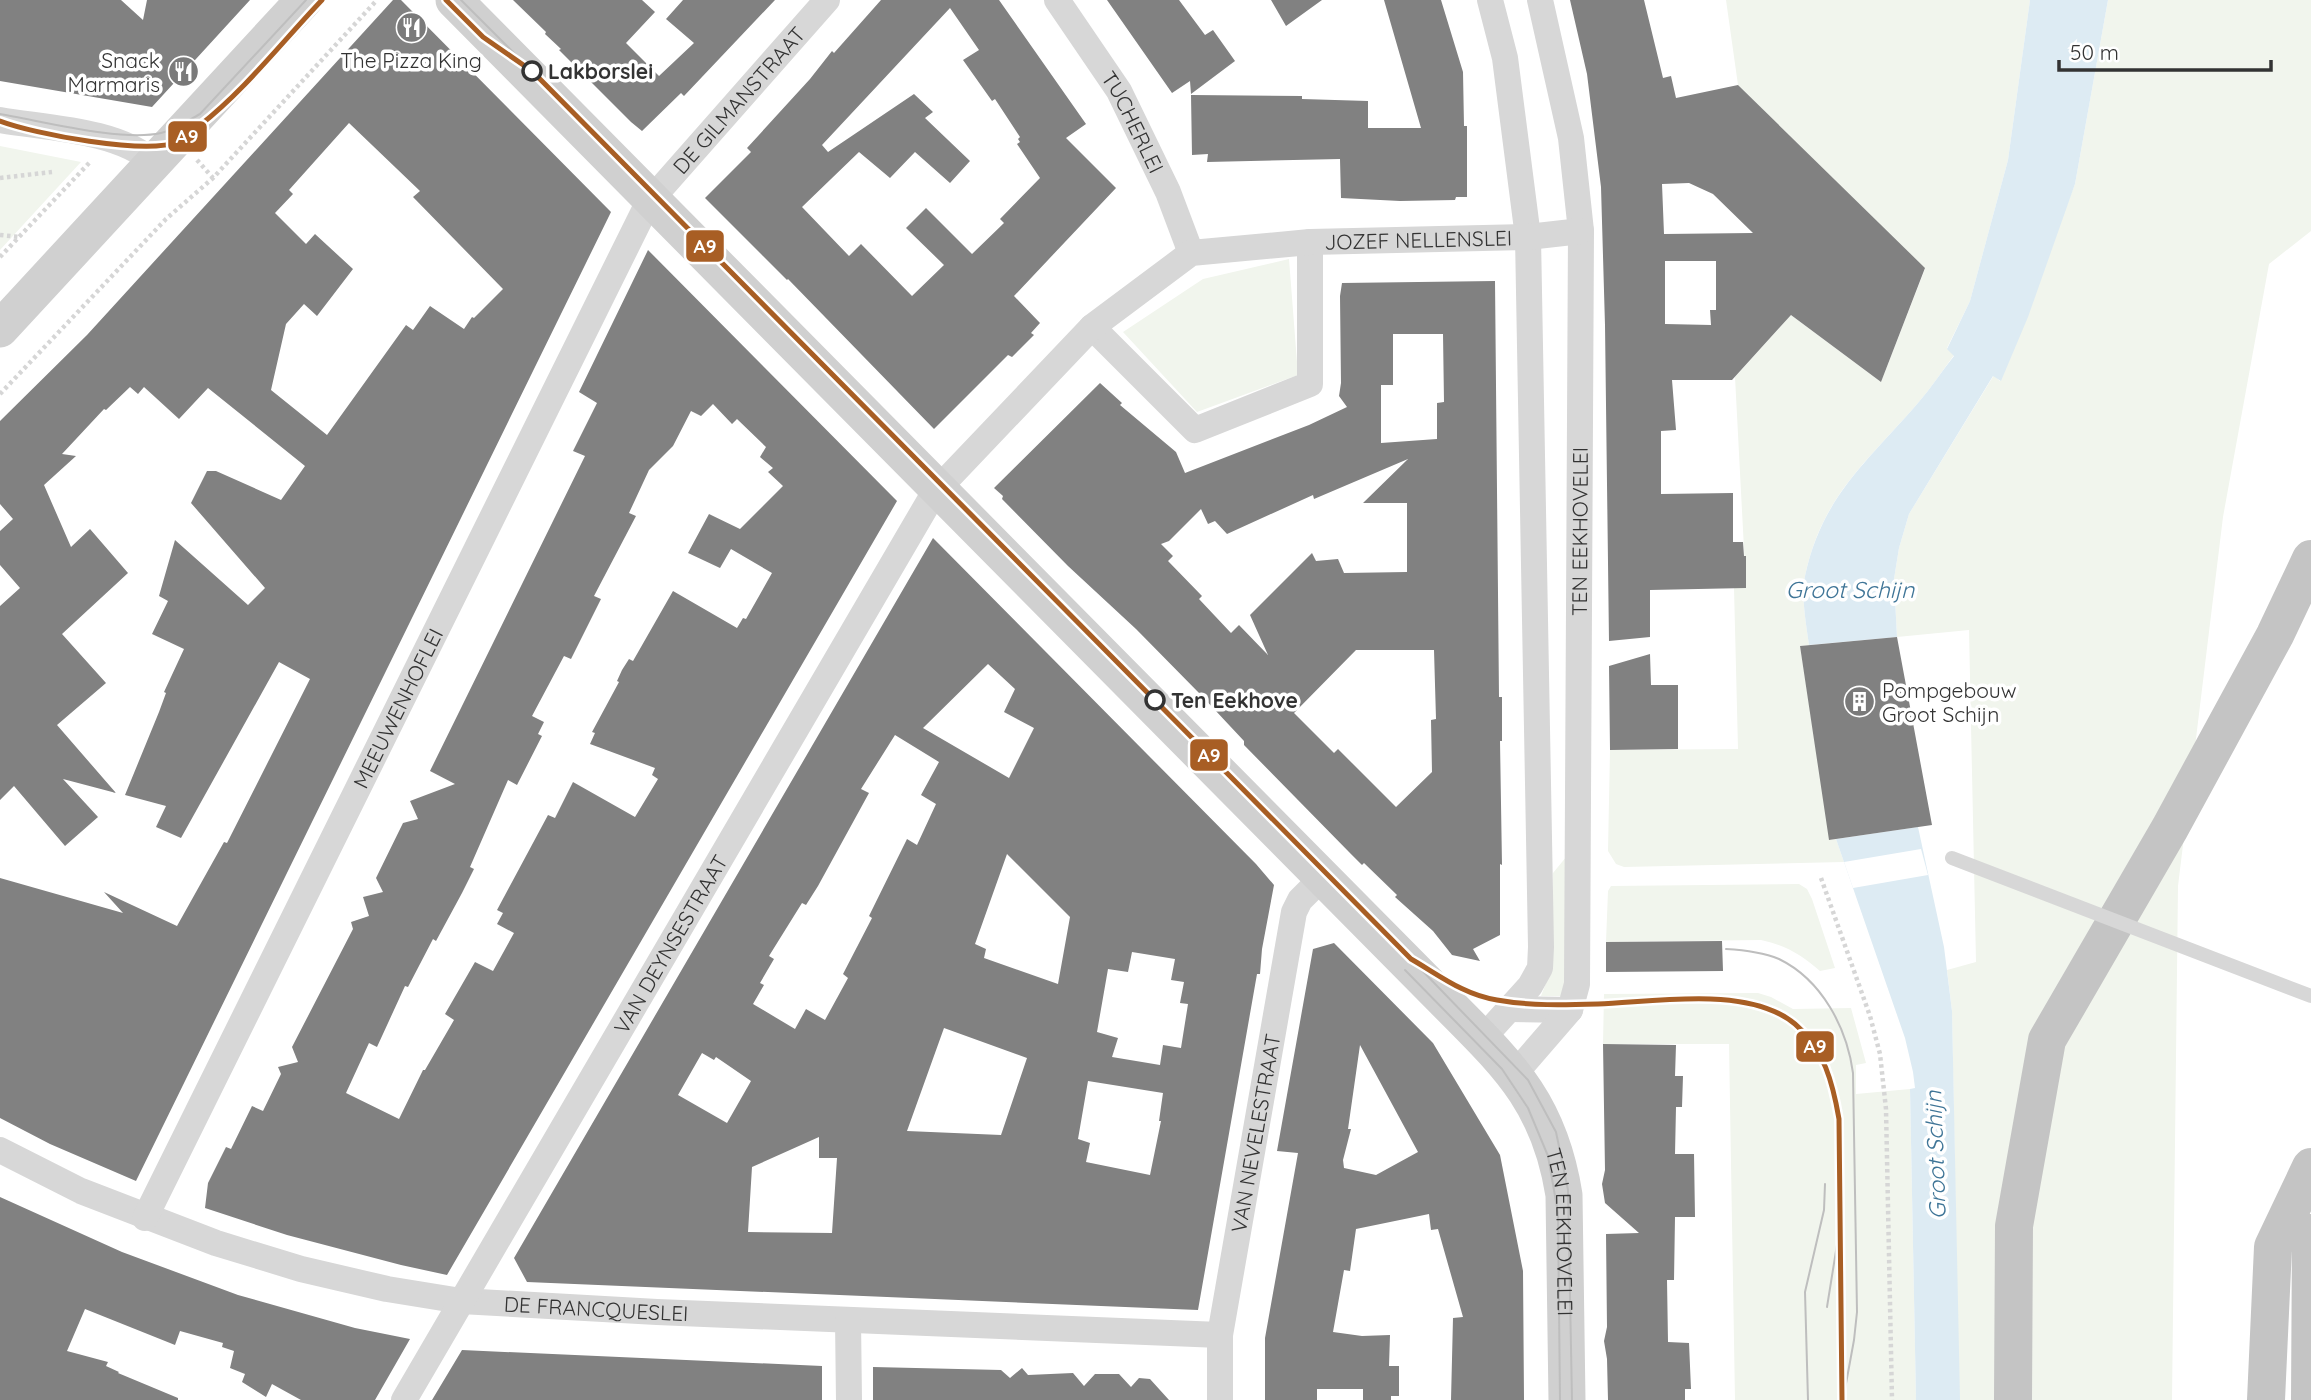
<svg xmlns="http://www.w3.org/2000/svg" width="2311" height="1400" font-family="Quicksand,sans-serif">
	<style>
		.green { fill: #f1f5ed }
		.water { fill: #ddebf3 }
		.pier { fill: #fff }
		.building { fill: #818181; fill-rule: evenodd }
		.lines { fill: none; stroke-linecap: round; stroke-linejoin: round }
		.path { stroke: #d6d6d6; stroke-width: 4.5; stroke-dasharray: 3.5 3.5; stroke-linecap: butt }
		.street { stroke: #d7d7d7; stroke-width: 26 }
		.secondary { stroke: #d0d0d0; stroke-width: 37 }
		.highway { stroke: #c4c4c4; stroke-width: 38 }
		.tram { stroke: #bebebe; stroke-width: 2 }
		.lane-bridge { stroke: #d7d7d7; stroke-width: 14 }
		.tram-1-casing { stroke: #fff; stroke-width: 10 }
		.tram-1 { stroke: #a85e24; stroke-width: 5 }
		.stop-dot { fill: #fff; stroke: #333; stroke-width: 3.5 }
		.labels { text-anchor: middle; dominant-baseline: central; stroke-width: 7; stroke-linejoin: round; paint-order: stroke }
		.poi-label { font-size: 21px; fill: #333; stroke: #fff; text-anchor: end }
		.stop-label { font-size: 21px; font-weight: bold; fill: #333; stroke: #fff; text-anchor: start }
		.street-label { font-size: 21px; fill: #333; stroke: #fff }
		.water-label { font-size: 23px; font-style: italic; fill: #3f7597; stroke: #fff }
		.line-badge { stroke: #fff; stroke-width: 2.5 }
		.badge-label { font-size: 19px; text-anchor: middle; font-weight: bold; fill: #fff }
	</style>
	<rect width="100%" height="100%" fill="#fff"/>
	<path class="green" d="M1726,0H2030L2008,160L1970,301L1947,348L1954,355C1942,371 1931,388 1918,403C1868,461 1822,495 1805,576C1801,597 1806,623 1809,645L1800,646L1830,840L1836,839L1844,862L1624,867L1616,864L1608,851L1610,750L1738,749L1734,588L1746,587L1735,377L1791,315L1881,382L1925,269L1738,85Z
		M2108,0H2311V231L2269,264L2223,517L2178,886L2172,1400H1959L1952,1011L1947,970L1976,962L1969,630L1897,637L1894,579L1899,548L1909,514L1994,375L2000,381L2075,184Z
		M0,146L81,162L0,250Z
		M1289,259L1298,375L1197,412L1123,332L1203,279Z
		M1571,851L1567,980L1563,996H1541L1551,970L1553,873Z
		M1799,884L1807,889L1812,899L1835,968L1820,971C1802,955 1785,945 1761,940L1606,942L1608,891L1611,886Z
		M1758,993L1771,997L1793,1009L1851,1008L1866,1063L1856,1065V1094L1910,1089L1916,1400H1735L1729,1044H1603L1604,994Z"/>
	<path class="water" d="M2030,0H2108L2075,184L2028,317L2001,381L1993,376L1909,514L1899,548L1894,579L1897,637L1809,645C1806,623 1801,597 1805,576C1822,496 1868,461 1918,403C1931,388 1942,371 1954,356L1947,349L1970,301L2008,160Z
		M1918,827L1944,947L1952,1011L1960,1400H1916L1910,1089L1915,1088L1913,1072L1905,1038L1836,839Z"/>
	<path class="pier" d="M1921,849L1928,875L1853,888L1844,862Z"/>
	<path class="building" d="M0,0H121L143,20L147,0H250L152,107L0,81Z
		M393,0H401L611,212L136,1181L50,1144L0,1118V878L123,913L104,892L177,926L224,842L227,843L310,679L279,662L181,838L156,827L166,806L125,795L159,712L166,693L164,692L184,649L152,634L168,601L159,596L175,540L248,605L265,588L191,503L207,471H216L281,500L305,466L208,388L179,419L144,387L138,394L130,387L106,410L104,409L62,454L76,456L44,485L71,547L90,529L128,573L62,634L106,683L57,725L116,793L63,779L98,817L65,846L14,786L0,800V606L20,588L0,565V531L13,519L0,504V421L87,335ZM349,123L420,191L413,197L503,289L474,318L472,317L464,329L430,306L413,330L406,325L327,435L271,390L286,324L304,304L317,316L353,269L315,234L306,244L275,213L293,194L289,190Z
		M513,0H642L655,12L626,43L659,76L694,43L666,19L683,0H775L684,96L681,93L642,131L631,122L559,50L561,49L545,34L546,32Z
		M881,0H999L1086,124L1066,138L1116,188L1014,296L1040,323L1031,333L1034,335L1012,357L1008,355L934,429L788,279L787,280L705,198L751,152L747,148L810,79L832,51L834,53ZM950,8L979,50L963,60L992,101L995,99L1020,137L1018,139L1020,142L1017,144L1040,178L1000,219L1004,223L972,254L926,208L906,228L944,265L912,296L861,244L849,256L802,207L859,152L890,178L915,152L950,183L970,161L925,118L933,112L914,94L828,152L822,145Z
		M1107,0H1179L1205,35L1213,30L1235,61L1191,94L1190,81L1172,93Z
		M1271,0H1322L1286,26Z
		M1384,0H1441L1463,72L1464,126H1467V197H1456L1455,200L1400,201L1341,198L1340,159L1207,162L1208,154L1192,155L1191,95L1302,96V99L1368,101V128H1421Z
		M1570,0H1644L1663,78L1671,76L1676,98L1738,85L1925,268L1881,382L1791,315L1732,380H1672L1676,430L1661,431V494L1733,493V542H1743L1744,556H1746V588L1650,590V637L1609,641L1605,325L1601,187L1587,74ZM1689,183L1713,194L1753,233L1664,234L1662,184ZM1665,261H1716V310H1710L1711,325L1665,324Z
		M648,250L897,501L447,1275L401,1265L287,1235L205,1208L208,1183L226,1147L231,1149L252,1106L263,1111L281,1074L278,1067L298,1062L292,1047L353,929L351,922L369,916L363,897L383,892L376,878L403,823L418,819L410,801L455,784L430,771L585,456L573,451L597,403L579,392ZM713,404L732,424L737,419L766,447L760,457L773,468L768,472L783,486L740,529L709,514L688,553L720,568L731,549L772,573L746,619L743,618L737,628L673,591L633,661L629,659L622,670L617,681L619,682L592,732L595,733L590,744L655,768L652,775L658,779L635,817L573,782L555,818L548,815L497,910L503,913L497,924L514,933L493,971L475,962L445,1014L454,1020L425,1070H423L399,1119L346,1093L369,1043L377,1047L405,986L408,987L433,939L436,941L462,893L474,869L470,867L508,780L517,785L542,736L538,734L544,722L532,716L564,656L571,659L601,599L594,596L636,516L629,513L649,470L673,446L691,411L701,416Z
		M1495,281L1499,697H1502V741H1500L1502,865L1500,864V935L1473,949L1480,961L1452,955L1433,931L1395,897L1397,895L1364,863L1362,865L1349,852L1244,745V741L1200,694L1136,629L1068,566L1002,499L1003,496L994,488L1100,383L1122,403L1120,405L1176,452L1185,473L1309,425L1347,407L1339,396L1341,383L1340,296L1342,283ZM1393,334H1443L1444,402L1437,403V439L1381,443V385H1393ZM1408,459L1363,503H1407V572L1344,573L1338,559L1316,561L1312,553L1250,615L1268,655L1239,625L1231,633L1199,599L1202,596L1168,561L1173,556L1161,544L1169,541L1201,509L1208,524L1215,521L1227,534L1313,495L1314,499ZM1356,650H1434L1436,719L1431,720L1432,772L1396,807L1338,749L1334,753L1294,713Z
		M933,538L1256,864L1274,885L1262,949L1260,974H1257L1198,1310L527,1282L514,1258ZM988,664L1015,689L1004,712L1034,728L1009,778L923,728ZM895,735L939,762L921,795L936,804L917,845L907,839L869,916L872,918L843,974L848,978L825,1020L806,1009L795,1029L753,1004L764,985L760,983L774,959L769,956L802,903L806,905L818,886L869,793L861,789ZM1007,854L1070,917L1058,984L984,958L986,949L975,944ZM1132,952L1175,959L1171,980L1184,982L1180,1003L1188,1004L1181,1048L1163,1045L1160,1065L1112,1057L1118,1038L1097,1032L1108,969L1128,972ZM944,1028L1027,1058L1001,1135L907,1131ZM702,1053L714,1060L716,1057L751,1081L727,1123L678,1095ZM1088,1081L1163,1093L1159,1121H1161L1150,1175L1086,1162L1090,1143L1078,1139ZM819,1137V1158H837L832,1233L748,1232L752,1167Z
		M1897,637L1932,825L1829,840L1800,646Z
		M1650,654L1651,685H1678V749L1610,750L1609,666Z
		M1722,941L1723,971L1606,972V942Z
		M1334,943L1433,1043L1500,1155L1523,1271L1524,1400H1451L1453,1318L1463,1317L1438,1229L1431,1230L1429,1214L1356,1229L1350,1271L1344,1270L1333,1332L1362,1336L1390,1335L1389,1366H1399V1396H1391V1400H1363V1389H1317V1400H1265V1338L1298,1153L1277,1151L1313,949ZM1360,1045L1418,1152L1376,1175L1344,1168L1343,1160L1351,1129H1348Z
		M1603,1044L1676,1045L1675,1076H1683L1682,1107H1676L1675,1154H1694L1695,1217H1675L1674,1280H1667L1668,1342L1689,1343L1691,1389H1685V1400H1608L1607,1359L1604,1341L1607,1327L1606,1234L1639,1233L1605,1203L1602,1184L1605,1170Z
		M0,1197L122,1252L238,1295L355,1328L410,1339L375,1400H301L272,1384L266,1397L242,1382L245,1374L230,1368L234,1351L222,1347L223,1343L180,1331L175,1345L85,1309L67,1351L108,1362L106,1366L119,1372L118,1373L178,1398V1400H0Z
		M462,1350L822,1366V1400H432Z
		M873,1367L1001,1370L1010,1378L1022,1368L1028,1375L1073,1373L1084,1386L1095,1374H1119L1131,1387L1139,1378L1150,1379L1169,1400H873Z"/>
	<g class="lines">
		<path class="path" d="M197,160L213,178
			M0,178L52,172
			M0,235L20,237
			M0,257L91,161
			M0,394L166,219L213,178L377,0
			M1821,878L1870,1016L1880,1054L1886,1109L1892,1400"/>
		<g class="street">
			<path id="s1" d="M1057,0L1119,91L1168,192L1191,253"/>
			<path d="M0,120C46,128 118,130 153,162"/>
			<path d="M1092,327L1195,430L1310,384V242"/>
			<path d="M1510,1009L1570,1010"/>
			<path d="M1482,1039L1530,986L1540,968L1541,947L1528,237L1505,58L1490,0"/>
			<path id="s2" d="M1516,1076L1519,1069L1570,1010L1577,984L1581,231L1571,138L1540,0"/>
			<path id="s3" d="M0,1150L81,1191L216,1243L301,1269L387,1289L461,1301L657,1312L1220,1335"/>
			<path id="s4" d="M145,1218L648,203L827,0"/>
			<path d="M848,1320L849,1400"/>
			<path id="s5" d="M404,1400L934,493L1092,327L1191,253L1310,242L1528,237L1581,231"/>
			<path id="s6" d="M1220,1400V1335L1294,912L1300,900L1323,877"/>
		</g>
		<g class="secondary">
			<path id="s7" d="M454,0L1440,996C1505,1062 1549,1099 1564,1195L1567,1400"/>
			<path d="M0,329L304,0"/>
		</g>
		<path class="highway" d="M2013,1400L2014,1226L2047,1040L2170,828L2275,635L2311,559
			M2266,1400L2273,1247L2311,1167
			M2310,1400L2311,1233"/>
		<path class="tram" d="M461,0L529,68
			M0,114C42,121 121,142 161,133C175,130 187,121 200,114L306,0
			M1726,949C1744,950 1762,952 1779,959C1822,980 1847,1028 1853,1073L1857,1312L1854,1340L1843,1400
			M1411,959L1528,1080L1556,1132L1568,1190L1572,1400
			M1405,970L1502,1069L1528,1108L1548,1156L1558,1213L1560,1400
			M1827,1307L1840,1226
			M1808,1400L1805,1292L1824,1210L1825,1184"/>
		<path class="lane-bridge" d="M1952,858L2311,996"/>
		<defs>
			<path id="tram-1" d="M446,0L483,37L532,71L1411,959C1439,975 1464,995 1497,1000C1530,1006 1564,1005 1598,1004C1655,1002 1748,985 1795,1024C1824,1048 1833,1084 1839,1119L1842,1400
				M0,121C34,134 145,155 178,142C186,139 193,132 199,126C245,90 282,42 322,0"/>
		</defs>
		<use href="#tram-1" class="tram-1-casing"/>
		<use href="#tram-1" class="tram-1"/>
	</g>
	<defs>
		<symbol id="restaurant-disc" viewBox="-11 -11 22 22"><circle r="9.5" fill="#7a7a7a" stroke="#fff"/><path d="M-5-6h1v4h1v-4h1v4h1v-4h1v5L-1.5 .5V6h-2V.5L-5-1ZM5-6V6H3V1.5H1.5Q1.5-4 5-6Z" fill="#fff"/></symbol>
		<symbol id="building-disc" viewBox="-11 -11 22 22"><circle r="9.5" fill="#7a7a7a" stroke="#fff"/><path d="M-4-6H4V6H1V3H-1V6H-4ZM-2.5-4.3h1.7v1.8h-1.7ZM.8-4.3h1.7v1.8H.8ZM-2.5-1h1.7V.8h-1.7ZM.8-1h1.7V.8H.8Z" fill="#fff"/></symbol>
	</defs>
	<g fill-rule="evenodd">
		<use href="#restaurant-disc" x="394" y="10" width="35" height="35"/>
		<use href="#restaurant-disc" x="166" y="54" width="35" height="35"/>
		<use href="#building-disc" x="1842" y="684" width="35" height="35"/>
	</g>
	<g class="stop-dot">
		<circle cx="532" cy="71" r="9"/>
		<circle cx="1155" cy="700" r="9"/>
	</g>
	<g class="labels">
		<g class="poi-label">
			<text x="160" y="60">Snack<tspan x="160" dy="24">Marmaris</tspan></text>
			<text x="411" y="60" text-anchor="middle">The Pizza King</text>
			<text x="1882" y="690" text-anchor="start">Pompgebouw<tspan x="1882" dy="24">Groot Schijn</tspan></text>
		</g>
		<g class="stop-label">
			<text x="548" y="71">Lakborslei</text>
			<text x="1171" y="700">Ten Eekhove</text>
		</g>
		<g class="street-label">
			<text stroke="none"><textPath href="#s4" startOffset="1270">DE GILMANSTRAAT</textPath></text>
			<text stroke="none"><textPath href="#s1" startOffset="144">TUCHERLEI</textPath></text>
			<text stroke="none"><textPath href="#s5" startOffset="1631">JOZEF NELLENSLEI</textPath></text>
			<text stroke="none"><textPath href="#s2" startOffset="565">TEN EEKHOVELEI</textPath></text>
			<text stroke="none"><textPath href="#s4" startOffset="569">MEEUWENHOFLEI</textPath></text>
			<text stroke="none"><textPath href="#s5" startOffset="528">VAN DEYNSESTRAAT</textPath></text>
			<text stroke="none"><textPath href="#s6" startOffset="270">VAN NEVELESTRAAT</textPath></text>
			<text stroke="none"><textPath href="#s7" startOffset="1678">TEN EEKHOVELEI</textPath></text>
			<text stroke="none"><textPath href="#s3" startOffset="623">DE FRANCQUESLEI</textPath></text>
		</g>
		<g class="water-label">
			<text x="1850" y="589">Groot Schijn</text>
			<text transform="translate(1935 1155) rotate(-92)">Groot Schijn</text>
		</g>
	</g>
	<g class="line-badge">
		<rect x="167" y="120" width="41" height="33" rx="7" fill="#a85e24"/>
		<rect x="685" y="229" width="40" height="34" rx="7" fill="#a85e24"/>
		<rect x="1189" y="738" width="40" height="34" rx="7" fill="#a85e24"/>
		<rect x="1795" y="1030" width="40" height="33" rx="7" fill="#a85e24"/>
	</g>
	<g class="badge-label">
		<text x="187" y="143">A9</text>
		<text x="705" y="253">A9</text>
		<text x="1209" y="762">A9</text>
		<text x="1815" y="1053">A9</text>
	</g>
	<path d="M2059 60v10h212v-10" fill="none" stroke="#333333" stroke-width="3.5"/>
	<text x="2070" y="60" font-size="21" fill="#333333" stroke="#ffffff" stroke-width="5" paint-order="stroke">50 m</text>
</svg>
